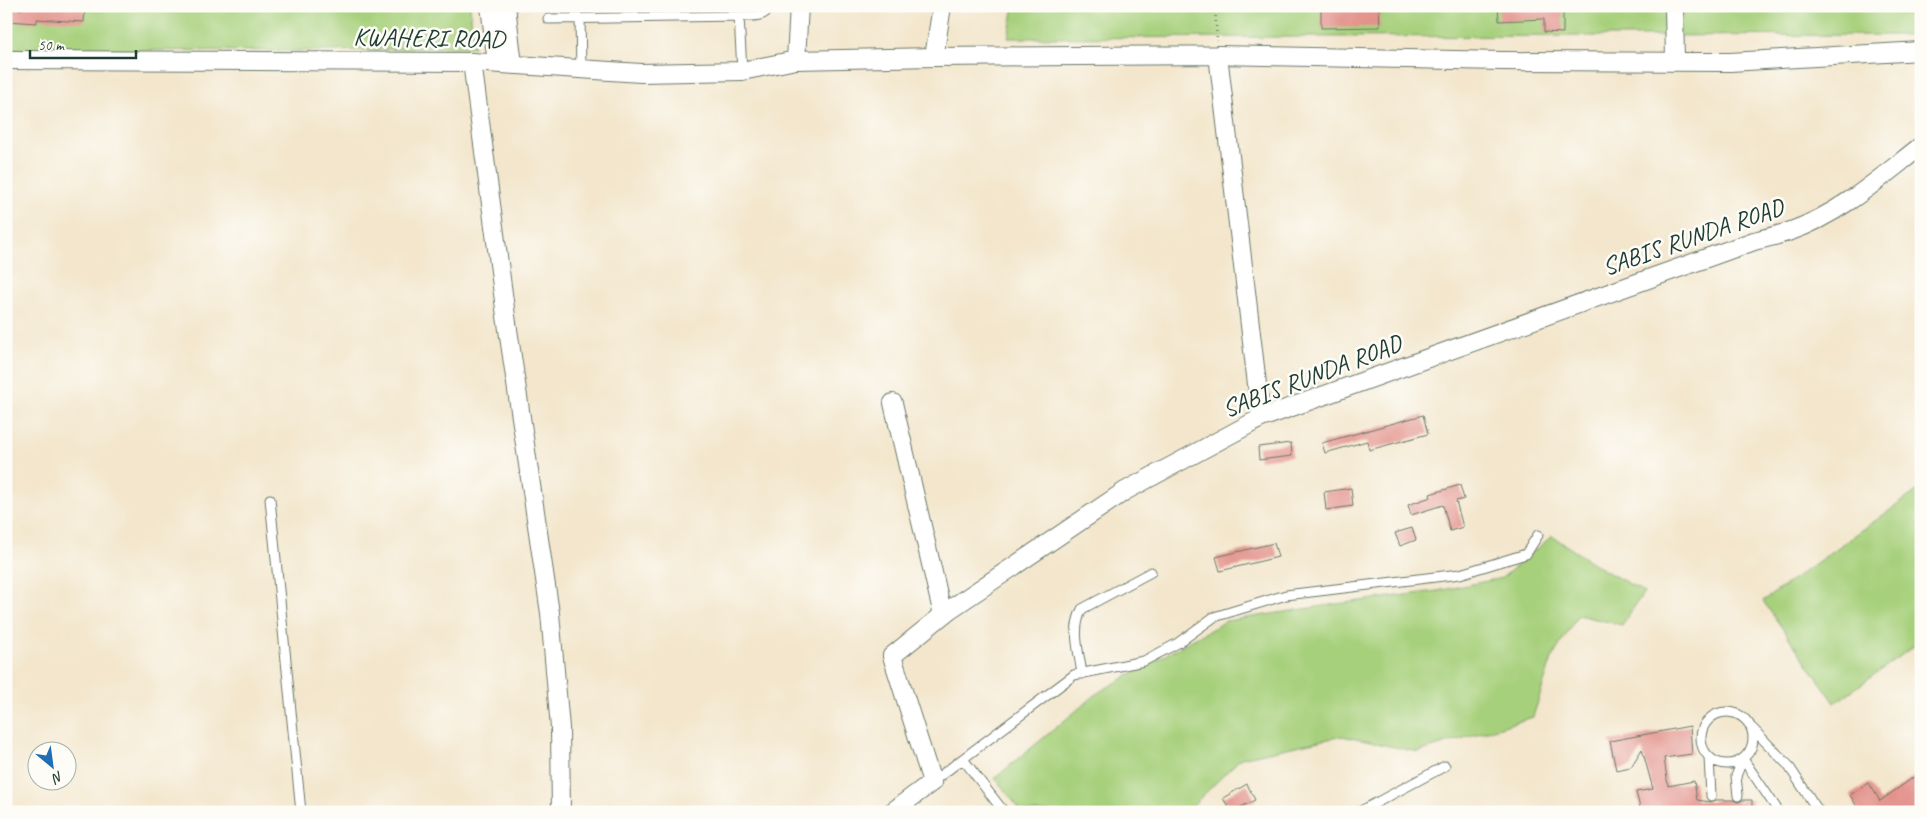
<svg xmlns="http://www.w3.org/2000/svg" width="1927" height="818" font-family="Caveat,sans-serif">
	<style>
		.green { fill: #a7d07b; stroke: #638658 }
		.building { fill: #e3928b }
		.lines { fill: none; stroke-linecap: round; stroke-linejoin: round }
		.service-casing { stroke: #697869; stroke-width: 11 }
		.minor-casing { stroke: #697869; stroke-width: 20 }
		.path { stroke: #697869; stroke-width: 2.5; stroke-dasharray: 1 4; stroke-linecap: butt }
		.service { stroke: #fff; stroke-width: 9 }
		.minor { stroke: #fff; stroke-width: 18 }
		.labels { text-anchor: middle; dominant-baseline: central; stroke-width: 5; stroke-linejoin: round; paint-order: stroke }
		.street-label { font-size: 25px; fill: #1f3d34; stroke: #fdfcf7 }
	</style>
	<rect width="100%" height="100%" fill="#fdfcf7"/>
	<filter id="ink" filterUnits="userSpaceOnUse"><feTurbulence type="fractalNoise" baseFrequency=".02" numOctaves="2"/><feDisplacementMap in="SourceGraphic" scale="10" xChannelSelector="R" yChannelSelector="G"/><feConvolveMatrix kernelMatrix="1 2 1 2 8 2 1 2 1" color-interpolation-filters="sRGB"/></filter>
	<filter id="wash" filterUnits="userSpaceOnUse"><feTurbulence type="fractalNoise" baseFrequency=".0096" numOctaves="4" result="noise"/><feDisplacementMap in="SourceGraphic" scale="20" xChannelSelector="R" yChannelSelector="G"/><feGaussianBlur stdDeviation="1.12" result="paint"/><feColorMatrix in="noise" values="0 0 0 0 0 0 0 0 0 0 0 0 0 0 0 0 0 1.4 0 .05"/><feComposite in="paint" operator="in"/></filter>
	<g filter="url(#wash)">
		<rect width="100%" height="100%" fill="#f3e6cc"/>
		<path class="green" d="M6,6H470L474,47L332,51L6,50Z
			M1014,6H1921V35L1008,38Z
			M1921,488V641L1835,703L1763,601Z
			M1552,536L1602,569L1644,592L1622,625L1578,615L1552,658L1533,717L1418,752L1342,736L1241,758L1186,812H1022L995,778L1099,692L1226,621L1336,604L1437,591L1502,578Z"/>
		<g id="blocks">
			<path class="building" d="M21,6H85L84,22L37,19V23L6,21V8L21,9Z
				M1321,6H1379L1380,27L1321,28Z
				M1498,6H1563V33L1544,32V19L1499,21Z
				M1423,415L1428,434L1369,450L1367,441L1325,453L1322,443Z
				M1291,443L1292,456L1259,460L1258,447Z
				M1460,485L1464,499L1456,501L1463,527L1450,531L1443,505L1411,515L1408,505L1431,497L1430,494Z
				M1351,488L1353,506L1326,510L1324,492Z
				M1412,528L1416,540L1400,546L1395,533Z
				M1274,543L1278,557L1220,571L1216,557Z
				M1690,726L1692,754L1664,758L1668,786L1694,781L1697,800L1711,802L1716,800H1733L1738,802L1743,800H1752V812H1641L1636,792L1653,789L1642,749L1631,767L1616,770L1610,741Z
				M1921,772V812H1860L1850,795L1869,783L1880,801Z
				M1247,784L1255,800L1231,812L1223,798Z"/>
		</g>
	</g>
	<g filter="url(#ink)">
		<use href="#blocks" fill-opacity="0" stroke="#697869" stroke-width="1"/>
		<g class="lines">
			<defs>
				<path id="service" d="M739,16L742,71
					M548,19L739,16C750,16 766,18 770,6
					M580,19L581,69
					M270,499L301,812
					M1082,674C1079,651 1071,630 1082,609L1151,572
					M1701 738a26 26 0 1 1 52 0a26 26 0 1 1-52 0Z
					M1752,728L1788,765L1819,812
					M1709,757L1711,796
					M963,759L1004,812
					M932,782L1074,675L1144,661L1178,643L1214,617L1286,595L1460,574L1526,554L1538,535
					M1738,796L1736,776L1743,759L1779,812
					M1359,812L1445,766"/>
				<path id="minor" d="M490,6L497,63
					M506,6L513,65
					M1674,6L1675,61
					M1218,55L1261,418
					M934,57L942,6
					M6,60L472,62L641,73L742,71L796,60L934,57L1218,55L1502,61L1730,62L1921,51
					M796,60L799,6
					M472,62L506,316L550,613L560,728L561,812
					M893,403L943,615
					M892,812L932,782L892,656L949,610L1125,491L1261,418L1754,241C1766,238 1779,235 1791,231C1840,214 1881,177 1921,146"/>
			</defs>
			<use href="#service" class="service-casing"/>
			<use href="#minor" class="minor-casing"/>
			<path class="path" d="M1215,6L1217,41"/>
			<use href="#service" class="service"/>
			<use href="#minor" class="minor"/>
		</g>
	</g>
	<g class="labels">
		<g class="street-label">
			<text transform="translate(429 38) rotate(1)">KWAHERI ROAD</text>
			<text transform="translate(1693 237) rotate(-19)">SABIS RUNDA ROAD</text>
			<text transform="translate(1312 376) rotate(-21)">SABIS RUNDA ROAD</text>
		</g>
	</g>
	<rect width="1927" height="818" fill="none" stroke="#fdfcf7" stroke-width="25"/>
	<g transform="translate(52 766) rotate(151)"><circle r="24" fill="#fdfcf7" stroke="#a4b0a9"/>
	<path d="M0-4L9 19L0 12L-9 19Z" fill="#1f6fb2"/>
	<text y="-8" font-size="14" font-weight="bold" text-anchor="middle" fill="#1f3d34">N</text>
	</g>
	<path d="M30 50v8h106v-8" fill="none" stroke="#1f3d34" stroke-width="2.5"/>
	<text x="38" y="50" font-size="15" fill="#1f3d34" stroke="#fdfcf7" stroke-width="4" paint-order="stroke">50 m</text>
</svg>
